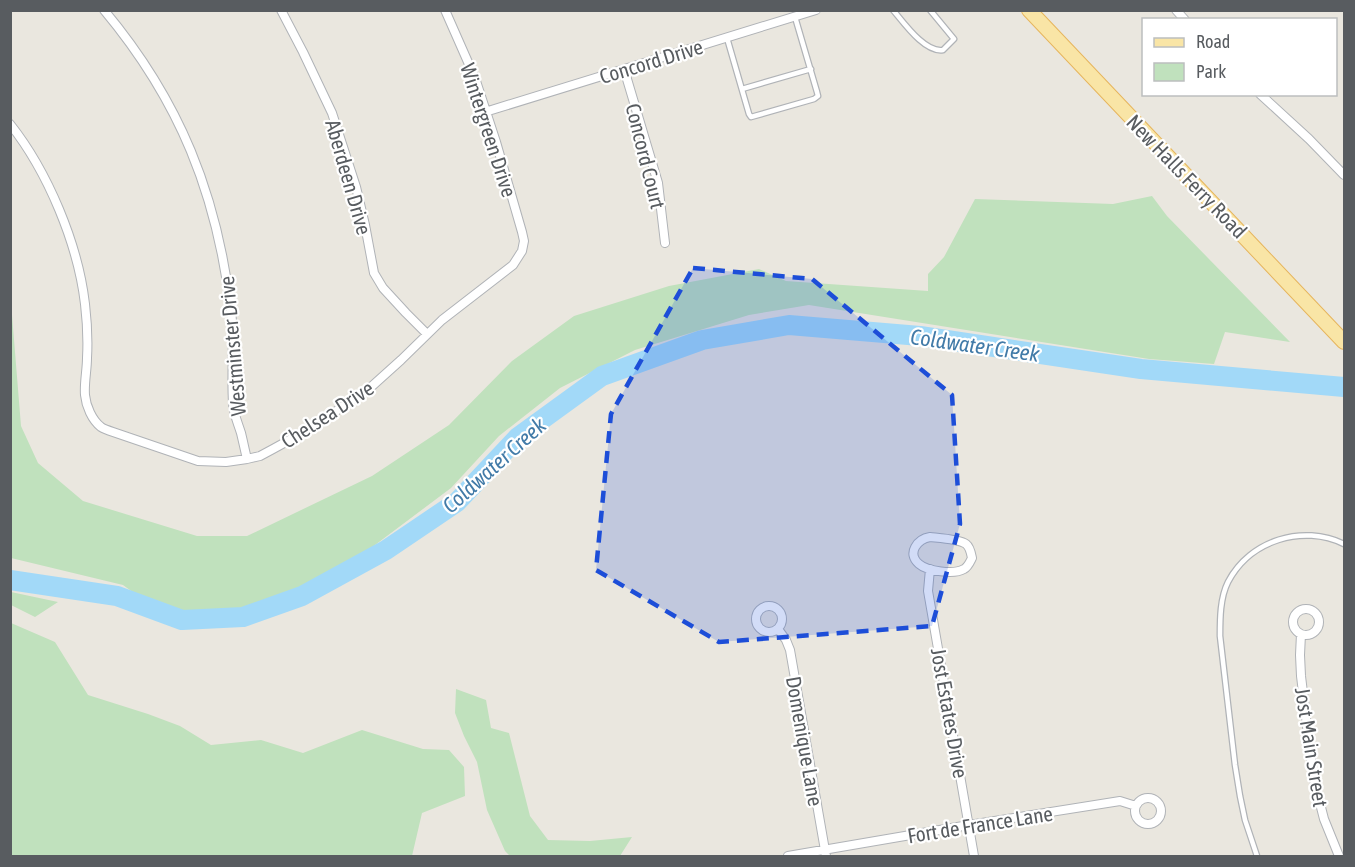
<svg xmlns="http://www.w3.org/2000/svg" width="1355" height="867" font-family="'Asap Condensed',sans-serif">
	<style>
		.green { fill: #c0e1bd }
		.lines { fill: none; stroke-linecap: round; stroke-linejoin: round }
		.river { stroke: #a2d9f8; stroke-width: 20 }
		.lane-casing { stroke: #b0b3b7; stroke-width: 7 }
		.street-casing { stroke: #b0b3b7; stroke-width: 10 }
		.primary-casing { stroke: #e6b55d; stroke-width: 16 }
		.lane { stroke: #fff; stroke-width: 4.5 }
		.street { stroke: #fff; stroke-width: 8 }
		.primary { stroke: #f9e5a6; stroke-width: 14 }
		.marked { fill: #1d4ed8; fill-opacity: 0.2; stroke: #1d4ed8; stroke-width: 4.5; stroke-dasharray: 12 8; stroke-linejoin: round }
		.labels { text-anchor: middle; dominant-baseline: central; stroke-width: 4.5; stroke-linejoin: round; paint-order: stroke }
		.street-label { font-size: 21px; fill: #585c60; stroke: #fff }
		.water-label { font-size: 22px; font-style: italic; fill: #427ba8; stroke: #fff }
	</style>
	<rect width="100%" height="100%" fill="#eae7df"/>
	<path class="green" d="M1152,196L1167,216L1290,342L1225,332L1214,364L1149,359L809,305L749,315L635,350L560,388L499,436L451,488L371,548L317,584L261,609L225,615L178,612L138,596L123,585L11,558V309L12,315L21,426L38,463L83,501L197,536H247L372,476L449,425L512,361L574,316L669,286L759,269L786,281L928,291V274L944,257L975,199L1113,204Z
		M10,592H11L58,602L35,617L11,605Z
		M11,623L55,642L88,695L148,714L180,726L211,745L261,740L303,753L362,730L423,749L449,750L464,767L465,796L422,813L412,856H11Z
		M456,689L486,700L491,728L509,733L530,816L548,840L590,841L632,837L620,856H510L505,851L487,810L477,762L464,736L455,713Z"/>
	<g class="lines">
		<path class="river" d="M10,580L117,596L182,620L243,617L302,596L386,550L457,502L518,437L602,376L702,340L789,325L920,336L1141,369L1344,387"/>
		<defs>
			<path id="lane" d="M893,10C904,23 925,53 943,50L954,39L930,10
				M727,38L749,114L751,117L814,99L818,96L817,92L795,17
				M742,89L811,69
				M1257,856L1245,820L1240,796L1235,765L1220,636C1220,619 1220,598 1228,582C1250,540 1303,524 1344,544"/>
			<path id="street" d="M104,10C180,101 217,194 231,311C235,341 231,372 233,402C233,413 238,423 241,433C243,441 245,451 247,459
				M281,10L303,52L332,113L356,187L365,225L374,273L383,288L406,313L427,334
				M1176,10L1185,20
				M624,69L658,183L665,243
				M1260,94L1309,139L1344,175
				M485,112L816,10
				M10,124C48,172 78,244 85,304C87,321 88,341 87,358C87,370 84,383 85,395C86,406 92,420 101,427C104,429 110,431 113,432L198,461L226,462L247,459L260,456L273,449L313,427L371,387L401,360L442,320L513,265L522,251L524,241L522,232L496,142L475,78L445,10
				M930,537C939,538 959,539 966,544C970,547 971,553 972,558C970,562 968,567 964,569C954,575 927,571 919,564C906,553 918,539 930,537Z
				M930,569L928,591L974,856
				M756 619a13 13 0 1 1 26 0a13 13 0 1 1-26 0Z
				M1293 622a13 13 0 1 1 26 0a13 13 0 1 1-26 0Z
				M778,629L786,640L790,650L826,856
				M1301,634L1300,655L1301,676L1313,776L1324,819L1339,856
				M1135 811a13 13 0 1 1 26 0a13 13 0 1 1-26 0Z
				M788,856L969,825L1120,801L1136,806"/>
			<path id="primary" d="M1029,10L1344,342"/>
		</defs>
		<use href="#lane" class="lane-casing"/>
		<use href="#street" class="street-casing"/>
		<use href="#primary" class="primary-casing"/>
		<use href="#lane" class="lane"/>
		<use href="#street" class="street"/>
		<use href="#primary" class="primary"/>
	</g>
	<path class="marked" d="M693,268L812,279L952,395L960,524L932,626L719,642L596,570L611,414Z"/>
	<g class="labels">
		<g class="street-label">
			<text transform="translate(651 61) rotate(-17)">Concord Drive</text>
			<text transform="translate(489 130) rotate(72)">Wintergreen Drive</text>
			<text transform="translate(646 156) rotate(76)">Concord Court</text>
			<text transform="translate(1187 176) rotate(46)">New Halls Ferry Road</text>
			<text transform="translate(349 177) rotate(74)">Aberdeen Drive</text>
			<text transform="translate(232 346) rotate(-95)">Westminster Drive</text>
			<text transform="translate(327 414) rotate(-33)">Chelsea Drive</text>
			<text transform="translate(950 713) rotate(80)">Jost Estates Drive</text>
			<text transform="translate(805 741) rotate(80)">Domenique Lane</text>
			<text transform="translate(1312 747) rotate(81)">Jost Main Street</text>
			<text transform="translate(980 824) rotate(-9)">Fort de France Lane</text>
		</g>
		<g class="water-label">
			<text transform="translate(975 345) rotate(8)">Coldwater Creek</text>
			<text transform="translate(494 465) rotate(-42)">Coldwater Creek</text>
		</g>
	</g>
	<rect width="1355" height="867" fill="none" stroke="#585c60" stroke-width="24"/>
	<rect x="1142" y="18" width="195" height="78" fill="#ffffff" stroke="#bcbebf" stroke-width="1.5"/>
	<rect x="1154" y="38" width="30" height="9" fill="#f9e5a6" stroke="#bcbebf" stroke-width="1.5"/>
	<text x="1196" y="48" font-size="18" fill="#585c60">Road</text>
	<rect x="1154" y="63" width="30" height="18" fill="#c0e1bd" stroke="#bcbebf" stroke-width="1.5"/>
	<text x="1196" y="78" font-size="18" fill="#585c60">Park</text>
</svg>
